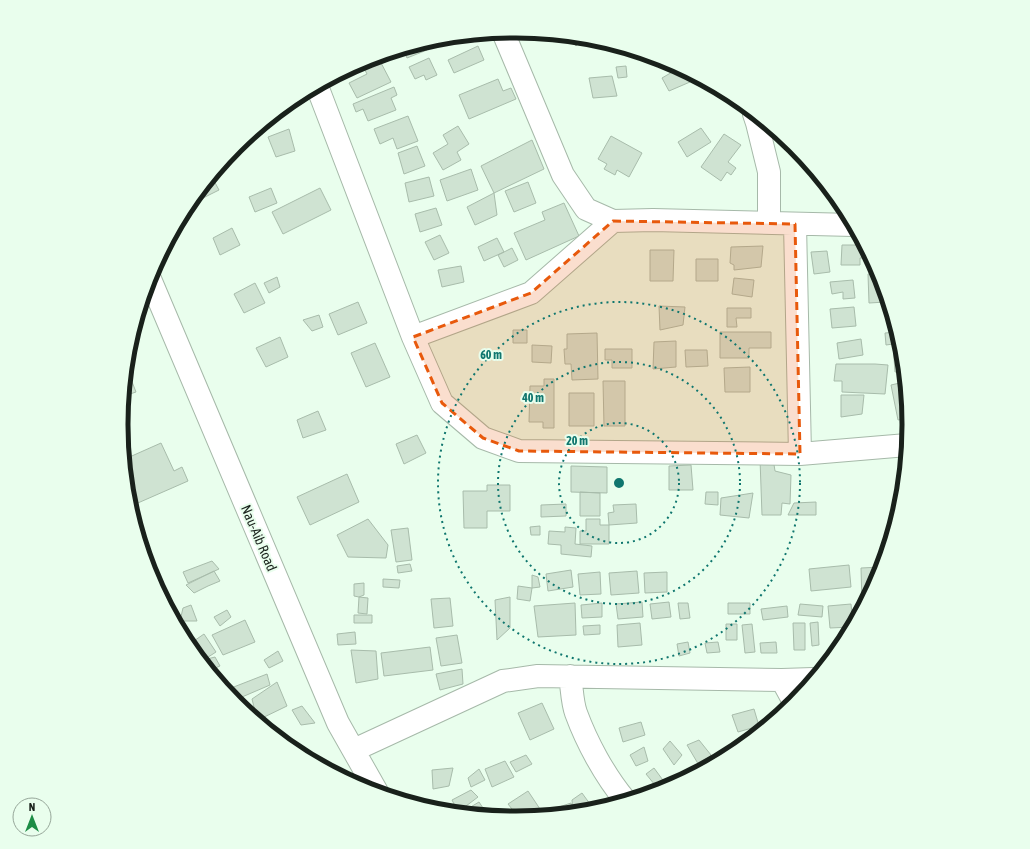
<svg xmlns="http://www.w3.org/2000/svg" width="1030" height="849" font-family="'Asap Condensed',sans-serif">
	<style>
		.building { fill: #cfe3d2; stroke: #a8bcab }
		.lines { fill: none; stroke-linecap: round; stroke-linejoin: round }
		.minor-casing { stroke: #a6b9a9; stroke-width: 24 }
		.minor { stroke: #fff; stroke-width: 22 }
		.marked { fill: #e8590c; fill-opacity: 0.2; stroke: #e8590c; stroke-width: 3; stroke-dasharray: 8 5; stroke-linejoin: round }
		.ring { fill: none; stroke: #0f766e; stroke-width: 2; stroke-dasharray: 2 4 }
		.labels { text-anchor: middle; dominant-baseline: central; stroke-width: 4; stroke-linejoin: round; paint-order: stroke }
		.street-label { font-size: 14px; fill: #19211b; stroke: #e9feed }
		.rim { fill: none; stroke: #19211b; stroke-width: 5 }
		.centre { fill: #0f766e; stroke: #e9feed; stroke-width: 2 }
		.ring-label { font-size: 12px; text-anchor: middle; font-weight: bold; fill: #0f766e; stroke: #e9feed; stroke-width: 4; stroke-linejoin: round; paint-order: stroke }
	</style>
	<rect width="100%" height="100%" fill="#e9feed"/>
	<path class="building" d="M566,36L584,38L576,46Z
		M458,37L459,39L445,44L443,38Z
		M424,43L427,50L407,58L403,49Z
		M478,46L484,60L454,73L448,60Z
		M429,58L437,75L426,80L424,75L415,79L409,67Z
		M379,59L391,82L357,98L349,83L367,74L363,66Z
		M626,66L627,77L618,78L616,67Z
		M679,68L684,71L690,82L669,91L662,78Z
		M612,76L617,96L593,98L589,78Z
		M498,79L503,91L511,88L516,99L469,119L459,95Z
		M394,87L397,95L391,98L396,110L368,121L363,109L356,112L353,104Z
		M408,116L418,141L397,149L393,138L380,144L374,129Z
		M458,126L469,144L457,152L461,160L443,170L433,153L448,144L443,135Z
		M701,128L711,142L687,157L678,142Z
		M289,129L295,151L276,157L268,137Z
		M724,134L741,145L728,162L736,168L731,175L727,172L721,181L701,167Z
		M611,136L642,153L629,177L617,170L615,175L604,169L607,164L598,159Z
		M532,140L544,169L494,193L481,166Z
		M417,146L425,166L404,174L398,153Z
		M471,169L478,190L447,201L440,180Z
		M212,177L219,190L203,198L199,192Z
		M429,177L434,196L409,202L405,183Z
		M528,182L536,203L514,212L505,191Z
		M271,188L277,203L255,212L249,197Z
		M320,188L331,210L283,234L272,212Z
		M494,193L497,215L475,225L467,207Z
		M564,203L579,236L526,260L514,233L545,220L542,212Z
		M436,208L442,225L420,232L415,214Z
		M232,228L240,245L220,255L213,238Z
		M440,235L449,253L434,260L425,242Z
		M497,238L504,252L484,261L478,247Z
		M842,245H863L869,258H860V265H841Z
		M763,246L761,267L734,270V265L730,263L731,247Z
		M512,248L518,260L504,267L498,255Z
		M650,250H674L673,281H650Z
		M827,251L830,272L814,274L811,252Z
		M696,259H718V281H696Z
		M461,266L464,282L442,287L438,270Z
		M868,274H878L886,302L869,303Z
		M277,277L280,287L269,293L264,283Z
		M734,278L754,280L752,297L732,294Z
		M853,280L855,298L843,299V292L832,294L830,282Z
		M255,283L265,303L244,313L234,294Z
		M358,302L367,323L338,335L329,314Z
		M659,306L685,307L683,325L660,330Z
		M854,307L856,326L832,328L830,309Z
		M727,308H751V318H736L737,327H727Z
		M319,315L323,327L312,331L303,320Z
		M513,330H527V343H513Z
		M720,332H771V348H749V358H720Z
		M896,332L901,348L903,372H895L893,344L886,345L885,333Z
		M597,333L598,379L572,380L571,364H565L564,349H567V334Z
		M280,337L288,357L266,367L256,348Z
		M861,339L863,355L839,359L837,343Z
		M676,341V367L653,369L654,342Z
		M375,343L390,377L366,387L351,353Z
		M532,345L552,346L551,363L532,362Z
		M605,349H632V368H612V360H605Z
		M685,350H707L708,366L686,367Z
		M836,364H875L888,365L885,394L842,392V381H834Z
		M750,367V392H725L724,368Z
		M127,369L136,392L124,396Z
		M544,379H554V428H543V422H529L530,386H544Z
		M603,381H625V426H604Z
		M904,382L908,418L898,420L891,385Z
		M569,393H594V426H569Z
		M841,395H864L862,414L841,417Z
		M318,411L326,430L303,438L297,420Z
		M417,435L426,453L404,464L396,444Z
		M161,443L174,471L182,467L188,481L131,506L129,501L125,459Z
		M773,458L775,471L791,475L790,504L782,503L781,515H762L760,459Z
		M691,465L693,490H669V466Z
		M571,466L607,467V493L571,492Z
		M347,474L359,502L310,525L297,497Z
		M487,485H510V511H487V528H464L463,491H487Z
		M580,492L600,493V516H580Z
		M706,492H718V505L705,504Z
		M753,493L749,518L720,515L721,498Z
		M816,502V515H788L794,503Z
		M566,504V516L541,517V505Z
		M636,504L637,523L609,525L608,513L614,512L613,505Z
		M368,519L388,545L386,558L348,557L337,535Z
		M586,519H600V525H609V544H580V531H586Z
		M540,526V535H531L530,527Z
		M565,527L576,528L575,544L592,546L591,557L561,554V545L548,544L549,531L565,532Z
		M408,528L412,560L396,562L391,530Z
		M212,561L219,569L188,583L183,572Z
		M410,564L412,571L398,573L397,566Z
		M849,565L851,587L811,591L809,569Z
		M881,567L878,575L864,603H862L861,568Z
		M571,570L573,587L548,591L546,574Z
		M214,571L220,581L208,586L194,593L186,585Z
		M637,571L639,593L611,595L609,573Z
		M600,572L601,594L580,595L578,574Z
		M667,572V592L645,593L644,573Z
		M532,575L538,577L540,587L532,588Z
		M383,579L400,580L399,588L383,587Z
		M364,583V595L359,597L354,596V584Z
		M518,586L532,588L530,601L517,599Z
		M168,596L180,621L185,632H182L164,598Z
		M359,597L368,598L367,614L358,613Z
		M510,597V628L497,640L495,600Z
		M450,598L453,626L434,628L431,599Z
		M642,602L643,617L618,619L616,604Z
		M669,602L671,617L652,619L650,604Z
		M575,603L576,635L538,637L534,606Z
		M602,603V617L582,618L581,605Z
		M678,603H688L690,618L680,619Z
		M728,603H750V614H728Z
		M800,604L823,606L822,617L798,615Z
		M851,604L853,624L851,627L830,628L828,606Z
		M191,605L197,621H180L183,608Z
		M787,606L788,617L763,620L761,609Z
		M227,610L231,617L220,626L214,617Z
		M354,615H372V623H354Z
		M245,620L255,642L223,655L212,635Z
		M818,622L819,645L812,646L810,623Z
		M640,623L642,645L618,647L617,625Z
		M793,623H805V650H794Z
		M726,624H737V640H726Z
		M752,624L755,652L745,653L742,625Z
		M600,625V634L584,635L583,626Z
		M355,632L356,644L338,645L337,634Z
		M204,634L216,652L202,661L191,643Z
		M457,635L462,663L441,666L436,638Z
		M688,642L690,653L679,656L677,644Z
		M718,642L720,652L707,653L705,643Z
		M776,642L777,653H761L760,643Z
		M430,647L433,670L384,676L381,653Z
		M351,650L376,651L378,679L356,683Z
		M278,651L283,661L269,668L264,660Z
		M215,657L220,666L213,669L207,659Z
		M462,669L463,684L440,690L436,674Z
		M267,674L270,685L235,700L226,690Z
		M277,682L287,706L258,720L257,719L252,699Z
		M542,703L554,729L530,740L518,713Z
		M302,706L315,723L301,725L292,710Z
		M754,709L759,726L738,732L732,715Z
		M641,722L645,735L623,742L619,728Z
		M273,724L274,733L266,727Z
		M699,740L711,755L700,767L687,745Z
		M670,741L682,755L674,765L663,749Z
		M644,747L648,761L636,766L630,755Z
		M303,750L309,754L306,757L298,753Z
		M526,755L532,764L516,772L510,762Z
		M505,761L514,777L492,787L485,769Z
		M453,768L449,786L433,789L432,770Z
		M654,768L668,787L659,790L646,774Z
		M479,769L485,780L471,787L468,778Z
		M471,790L478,797L458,812L452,800Z
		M528,791L540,809L531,816L519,818L508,804Z
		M582,793L590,804L573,812L572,800Z
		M479,802L485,811L479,814L467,813L464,811Z
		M571,803L573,812L563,813L559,807Z"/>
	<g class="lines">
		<defs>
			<path id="minor" d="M503,32L563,175L586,209L613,221L653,220L853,225
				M317,86L413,337L442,403L483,438L519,451L800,454L907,445
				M754,114L757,123L769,172V223
				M795,224L800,454
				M150,279L338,723L377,792
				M413,337L531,293L613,221
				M570,676C572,688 572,702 576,713C587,743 605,776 625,800
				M782,680L794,702
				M354,750L503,681L538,676L782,680L813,679"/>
		</defs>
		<use href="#minor" class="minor-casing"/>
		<use href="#minor" class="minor"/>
	</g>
	<path class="marked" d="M613,221L795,224L800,454L519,451L483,438L442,403L413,337L531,293Z"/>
	<g class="ring">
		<circle cx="619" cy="483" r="60"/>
		<circle cx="619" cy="483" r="121"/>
		<circle cx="619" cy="483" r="181"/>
	</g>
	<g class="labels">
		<g class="street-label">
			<text transform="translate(259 538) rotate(67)">Nau-Aib Road</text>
		</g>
	</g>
	<path d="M0 0H1030V849H0ZM514 38H516A386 386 0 0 1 902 424V425A386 386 0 0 1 516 811H514A386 386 0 0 1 128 425V424A386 386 0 0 1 514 38Z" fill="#e9feed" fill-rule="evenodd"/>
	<path class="rim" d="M514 38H516A386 386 0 0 1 902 424V425A386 386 0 0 1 516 811H514A386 386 0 0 1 128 425V424A386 386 0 0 1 514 38Z"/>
	<circle cx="619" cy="483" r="6" class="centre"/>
	<g class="ring-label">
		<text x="491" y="359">60 m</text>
		<text x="533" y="402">40 m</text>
		<text x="577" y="445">20 m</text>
	</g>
	<g transform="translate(32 817)"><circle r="19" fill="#e9feed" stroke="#96a699"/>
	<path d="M0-3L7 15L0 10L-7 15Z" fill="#1d8d46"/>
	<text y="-6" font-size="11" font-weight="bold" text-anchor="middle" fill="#19211b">N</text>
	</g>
</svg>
